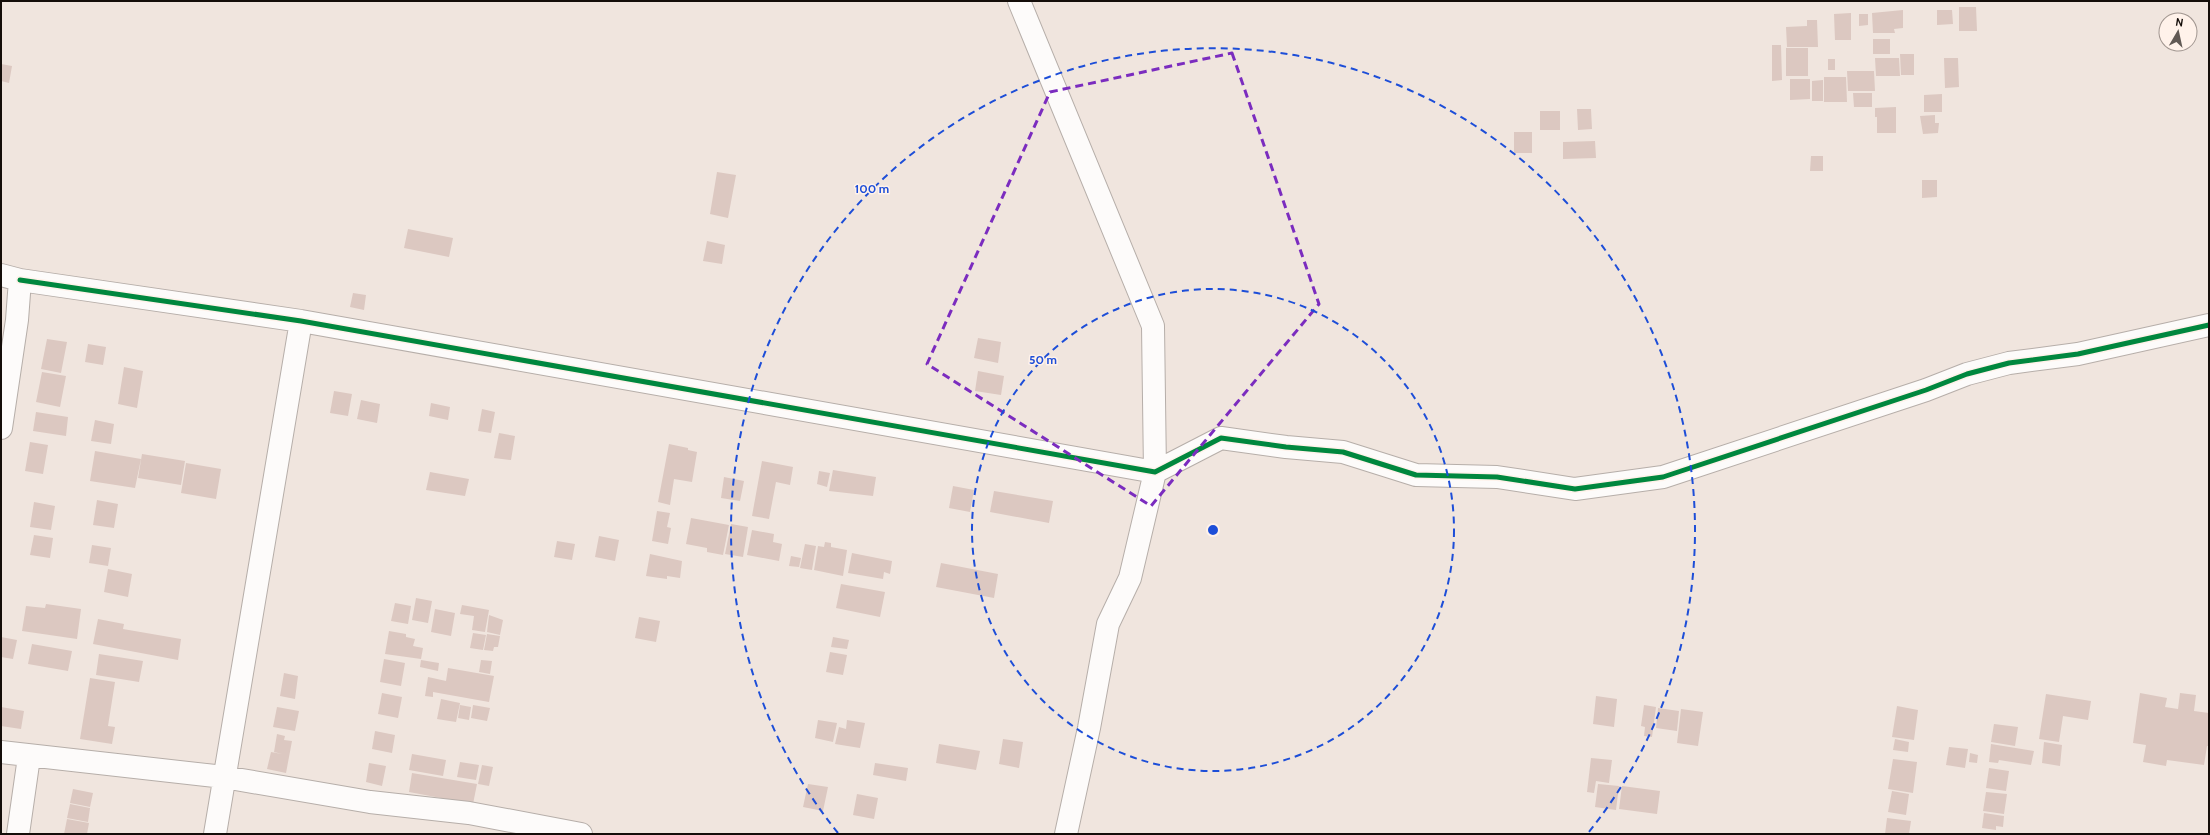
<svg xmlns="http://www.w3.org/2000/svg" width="2210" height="835" font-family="Cabin,sans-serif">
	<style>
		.building { fill: #dcc8c1 }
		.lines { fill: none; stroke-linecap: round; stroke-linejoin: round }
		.street-casing { stroke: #b6aea9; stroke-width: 24 }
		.street { stroke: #fdfbfa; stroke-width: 22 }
		.cycleway-casing { stroke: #fff2ea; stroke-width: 8 }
		.cycleway { stroke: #00873e; stroke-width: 5 }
		.marked { fill: none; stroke: #7b2cbf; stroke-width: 3; stroke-dasharray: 8 5; stroke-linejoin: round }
		.ring { fill: none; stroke: #1d4ed8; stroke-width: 2; stroke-dasharray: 7 5 }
		.centre { fill: #1d4ed8; stroke: #fff2ea; stroke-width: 2 }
		.ring-label { font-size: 12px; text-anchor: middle; font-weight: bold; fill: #1d4ed8; stroke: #fff2ea; stroke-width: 3; stroke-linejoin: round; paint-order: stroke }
	</style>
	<rect width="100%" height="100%" fill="#f0e5de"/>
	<path class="building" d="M1959,7H1976L1977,31H1959Z
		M1903,10V28L1894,29L1895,33H1873L1872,13Z
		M1937,10H1952L1953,24L1937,25Z
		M1851,13V40H1835L1834,14Z
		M1859,14H1868V25L1859,26Z
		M1807,20H1817L1818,47H1787L1786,27L1807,26Z
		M1873,39H1890V54H1873Z
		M1772,45H1781L1782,80L1772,81Z
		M1786,48H1808V76H1786Z
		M1900,54H1914V75H1901Z
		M1875,58H1899L1900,76H1876Z
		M1944,58H1958L1959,87L1945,88Z
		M1828,59H1835V70H1828Z
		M1,64L12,66L9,83L1,81Z
		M1847,71H1874L1875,91H1848Z
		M1824,77H1846L1847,102H1824Z
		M1790,79H1810V99L1790,100Z
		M1823,80V101H1812V81Z
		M1853,93H1872V107H1854Z
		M1942,94V112H1924V95Z
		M1896,107V133H1877V117H1875V108Z
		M1577,109H1591L1592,129L1578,130Z
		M1540,111H1560V130H1540Z
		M1935,115V123H1939L1938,133L1923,134L1920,116Z
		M1514,132H1532V153H1514Z
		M1595,141L1596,158L1563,159V142Z
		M1811,156H1823V171H1810Z
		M717,172L736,175L728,218L710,214Z
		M1922,180H1937V197L1922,198Z
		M408,229L453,238L449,257L404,248Z
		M707,241L725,245L722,264L703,261Z
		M353,293L366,295L364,310L350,307Z
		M978,338L1001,342L998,363L974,358Z
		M47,339L67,342L61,373L41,369Z
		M88,344L106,347L103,365L85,362Z
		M124,367L143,371L137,408L118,404Z
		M978,371L1004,376L1001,395L975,391Z
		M42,372L66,376L60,407L36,402Z
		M334,391L352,394L348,416L330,413Z
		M361,400L380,404L377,423L357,419Z
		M431,403L450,407L448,420L429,416Z
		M482,409L495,412L491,433L478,431Z
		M36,412L68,417L66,436L33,431Z
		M95,420L114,424L111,444L91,441Z
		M499,433L515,436L511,460L494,458Z
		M30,442L48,445L43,474L25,471Z
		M669,444L688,448V450L697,452L692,482L674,479L670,505L658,502Z
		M95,451L141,459L135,488L90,481Z
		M142,454L185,461L181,485L138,478Z
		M762,461L793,467L790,485L776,482L769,519L752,516Z
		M186,463L221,469L216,499L181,493Z
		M833,470L876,477L873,496L829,491Z
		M819,471L830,473L827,487L817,484Z
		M430,472L469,479L465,496L426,490Z
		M724,477L744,481L740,501L721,498Z
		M953,486L974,490L970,512L949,508Z
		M994,491L1053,501L1049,523L990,512Z
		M97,500L118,504L114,528L93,525Z
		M34,502L55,506L51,530L30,527Z
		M657,511L670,513L667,527L671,528L668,544L652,541Z
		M691,518L729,525L723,555L707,552V548L686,544Z
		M731,524L748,527L743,557L725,554Z
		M752,530L774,534L773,542L782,544L779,561L747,555Z
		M34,535L53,538L50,558L30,555Z
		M599,536L619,540L615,561L595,557Z
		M557,541L575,544L572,560L554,557Z
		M825,542L831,543V547L847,550L843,576L814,570L818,546L824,547Z
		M805,544L816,546L812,570L800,568Z
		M92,545L111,548L108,566L89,563Z
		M852,553L892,561L890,574L884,572L883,579L848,573Z
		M650,554L682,561L680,578L667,576V579L646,576Z
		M791,556L801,558L799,567L789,566Z
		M941,563L998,574L994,598L936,587Z
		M108,569L132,574L128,597L104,592Z
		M841,584L885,592L880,617L836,608Z
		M416,598L432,601L428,623L412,620Z
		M395,603L411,606L408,624L391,621Z
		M46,604L81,609L77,639L22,631L26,606L45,608Z
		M462,605L489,610L485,632L472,630L474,616L460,614Z
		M435,609L455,613L451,636L431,632Z
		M489,615L503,620L500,635L487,632Z
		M639,617L660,621L656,642L635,638Z
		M98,619L124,624L123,629L181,639L178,660L93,644Z
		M389,631L406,634V637L415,639L413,646L423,648L421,659L385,654Z
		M473,633L486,635L483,650L470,648Z
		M487,634L500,636L498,647H494L493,651L484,650Z
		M1,637L17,640L13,659L1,657Z
		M833,637L849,640L847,649L831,647Z
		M32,644L72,651L68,671L28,664Z
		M830,652L847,655L843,675L826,672Z
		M99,654L143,661L139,682L96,675Z
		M384,659L405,663L401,686L380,682Z
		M421,660L439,663L438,671L420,667Z
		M481,660L492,661L490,674L479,672Z
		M448,668L494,676L489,702L433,692V697L425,696L428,677L446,681Z
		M284,673L298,676L295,699L280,696Z
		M90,678L115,682L108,726L115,727L112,744L80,739Z
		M382,693L402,697L398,718L378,714Z
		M2140,693L2167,698L2165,707L2178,709L2180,693L2196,695L2194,711L2209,713V746H2207L2204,765L2167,760L2166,766L2143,762L2146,745L2133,743Z
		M2046,694L2091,701L2088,720L2063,716L2059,742L2039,739Z
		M1596,696L1617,699L1614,727L1593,724Z
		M441,699L460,703L456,722L437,719Z
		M460,705L471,707L469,720L458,718Z
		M473,705L490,708L487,721L471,718Z
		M1644,705L1656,707L1652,737L1644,736L1645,727L1641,726Z
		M1897,706L1918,710L1914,740L1892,737Z
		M1,707L24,711L21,729L1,726Z
		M277,707L299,711L295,731L273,727Z
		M1658,708L1679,711L1677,731L1656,728Z
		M1681,709L1703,712L1698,746L1677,743Z
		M818,720L837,723L833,742L815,738Z
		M847,720L865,723L860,748L835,744L839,727L846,729Z
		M1994,724L2018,727L2015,746L1991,742Z
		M375,731L395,735L392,753L372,749Z
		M277,734L285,736L284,740L292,741L286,773L267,769L271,752L282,754L274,752Z
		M1003,739L1023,742L1019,768L999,764Z
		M1895,739L1909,742L1908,752L1893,750Z
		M2044,742L2062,745L2060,766L2042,763Z
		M939,744L980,751L976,770L936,763Z
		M1991,744L2034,751L2031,765L1999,760L1998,763L1989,762Z
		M1949,747L1968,749L1965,768L1946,765Z
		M1970,753L1978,755L1977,763L1969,762Z
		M412,754L446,760L443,776L409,770Z
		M1591,758L1612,760L1609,783L1596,781L1594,793L1587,792Z
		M1893,759L1917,762L1913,793L1888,789Z
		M460,762L479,765L476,780L457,777Z
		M369,763L386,766L382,786L366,782Z
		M875,763L908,768L906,781L873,775Z
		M482,765L493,767L489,786L478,784Z
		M1989,768L2009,771L2006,791L1986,788Z
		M412,773L477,784L473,804L409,792Z
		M808,784L828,787L823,811L803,807Z
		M1598,784L1619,786L1616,810L1595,807Z
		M1622,786L1660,791L1657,814L1619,809Z
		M73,789L93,793L90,807L70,803Z
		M1892,791L1909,794L1906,815L1888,812Z
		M1986,792L2007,794L2004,814L1983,811Z
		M857,794L878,798L874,819L853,815Z
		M70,804L90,808L88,822L67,818Z
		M1984,813L2004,816L2003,827L1996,826V830L1982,828Z
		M1887,818L1911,821L1909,834H1885Z
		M67,819L89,823L87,834H64Z"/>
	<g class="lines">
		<defs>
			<path id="street" d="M1019,1L1153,326L1155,472L1130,578L1108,624L1089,728L1066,834
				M1,275L20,280L17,320L1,428
				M20,280L301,321L1155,472L1221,438L1286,447L1343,452L1416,475L1497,477L1575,489L1663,477L1926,390L1967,374L2009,363L2078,354L2209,325
				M1,752L224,777L370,802L469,813L581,834
				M18,834L29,757
				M215,834L301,321"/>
		</defs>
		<use href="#street" class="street-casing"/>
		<use href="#street" class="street"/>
		<defs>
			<path id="cycleway" d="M20,280L301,321L1155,472L1221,438L1286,447L1343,452L1416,475L1497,477L1575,489L1663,477L1926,390L1967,374L2009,363L2078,354L2209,325"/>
		</defs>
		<use href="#cycleway" class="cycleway-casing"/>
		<use href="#cycleway" class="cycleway"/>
	</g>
	<path class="marked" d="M1232,53L1319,304L1151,506L927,364L1050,92Z"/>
	<g class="ring">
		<circle cx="1213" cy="530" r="241"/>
		<path d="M838 833A482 482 0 1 1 1588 833"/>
	</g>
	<circle cx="1213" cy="530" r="6" class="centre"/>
	<g class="ring-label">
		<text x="872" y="193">100 m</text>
		<text x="1043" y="364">50 m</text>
	</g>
	<rect width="2210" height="835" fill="none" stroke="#140d09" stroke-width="4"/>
	<g transform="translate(2178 32) rotate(9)"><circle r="19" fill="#fff2ea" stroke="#a19690"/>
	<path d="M0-3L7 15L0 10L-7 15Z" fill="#615954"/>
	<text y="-6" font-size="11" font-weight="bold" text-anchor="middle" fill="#140d09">N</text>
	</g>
</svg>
